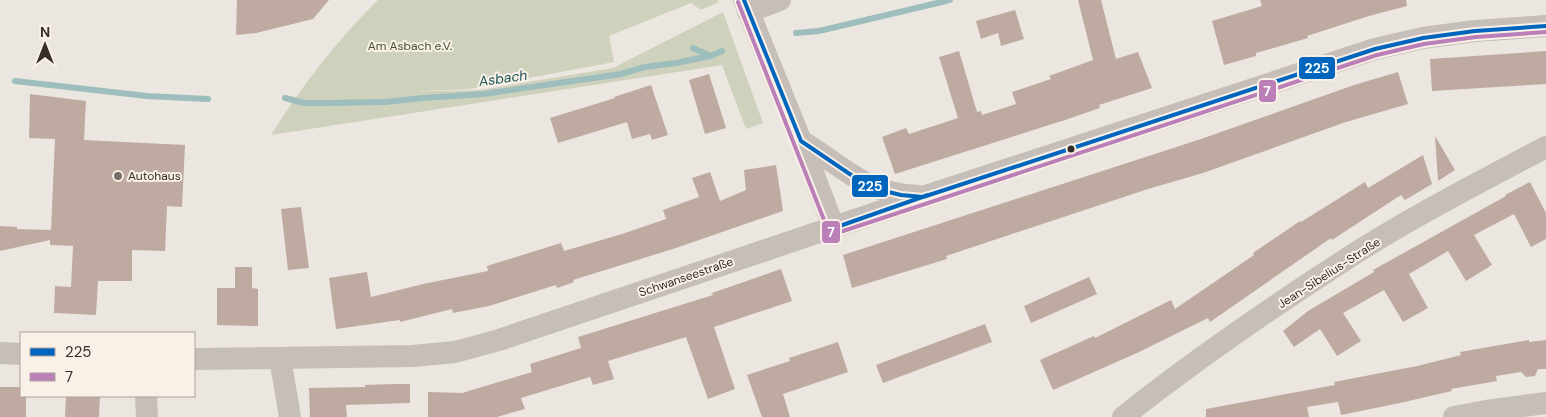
<svg xmlns="http://www.w3.org/2000/svg" width="1546" height="417" font-family="'DM Sans',sans-serif">
	<style>
		.green { fill: #ced1bb }
		.lines { fill: none; stroke-linecap: round; stroke-linejoin: round }
		.stream { stroke: #9dbebd; stroke-width: 6 }
		.building { fill: #bfaaa2 }
		.minor { stroke: #c5beb9; stroke-width: 22 }
		.bus-1-casing { stroke: #f9f0e7; stroke-width: 8 }
		.bus-2-casing { stroke: #f9f0e7; stroke-width: 8 }
		.bus-1 { stroke: #0065bd; stroke-width: 4 }
		.bus-2 { stroke: #b97fb6; stroke-width: 4 }
		.bus-dot { fill: #362c28; stroke: #f9f0e7; stroke-width: 2 }
		.poi-dot { fill: #766d68; stroke: #f9f0e7; stroke-width: 2 }
		.labels { text-anchor: middle; dominant-baseline: central; stroke-width: 4; stroke-linejoin: round; paint-order: stroke }
		.park-label { font-size: 12px; fill: #46532c; stroke: #f9f0e7 }
		.poi-label { font-size: 12px; fill: #362c28; stroke: #f9f0e7; text-anchor: start }
		.street-label { font-size: 12px; fill: #362c28; stroke: #f9f0e7 }
		.water-label { font-size: 14px; font-style: italic; fill: #1e5456; stroke: #f9f0e7 }
		.line-badge { stroke: #f9f0e7; stroke-width: 2 }
		.badge-label { font-size: 14px; text-anchor: middle; font-weight: bold; fill: #fff }
	</style>
	<rect width="100%" height="100%" fill="#ece6e0"/>
	<path class="green" d="M378,0H718L719,2L701,10L691,3L609,36L614,62L470,89L401,92L480,90L613,68L723,12L763,123L746,129L722,65L271,135C302,86 336,41 378,0Z"/>
	<g class="lines">
		<path class="stream" d="M796,33L819,31L950,0
			M693,48L710,56
			M15,81L147,96L208,99
			M285,98L304,103H327L385,102L423,98L484,94L621,74L645,67L676,63L710,56L722,51"/>
	</g>
	<path class="building" d="M237,0H329L313,19L256,33L236,35Z
		M1078,0H1101L1116,59L1138,52L1152,88L1099,105L1100,108L1065,120L895,174L882,137L906,128L909,134L958,118L939,57L959,51L977,112L981,111L982,115L1016,104L1012,92L1051,79L1049,76L1093,60Z
		M1260,0H1406L1407,6L1369,16L1307,36L1308,38L1256,53V56L1224,65L1212,21L1262,6Z
		M1015,10L1024,39L1001,46L998,33L981,39L976,21Z
		M1546,51V84L1432,91L1430,59Z
		M1398,72L1408,104L1346,122L1203,173L1148,189L946,256L947,259L852,288L843,255L1201,139L1354,85Z
		M709,74L726,128L705,134L689,80Z
		M651,85L668,135L652,140L650,134L632,139L627,122L558,143L550,118L615,98L614,97Z
		M30,94L86,101L84,140L185,145L182,207L167,206L165,251L132,250V281H98L96,315L54,313L55,286L71,287L73,246L50,245V240L0,251V226L17,227V229L51,230L55,139L29,138Z
		M1435,136L1455,170L1438,181Z
		M1423,155L1432,184L1405,200L1401,195L1332,240L1331,238L1210,322L1208,318L1137,353L1053,390L1040,360L1094,336L1095,338L1171,300L1175,309L1254,255L1253,253L1300,221L1301,222L1365,182L1368,188Z
		M776,165L783,211L676,248L573,280L574,282L557,288L556,285L489,306L453,313L452,309L400,322V320L336,329L329,278L367,272L371,297L423,284L488,271L487,266L561,243L564,251L622,234L666,219L663,210L699,197L692,178L710,172L720,201L746,190L744,170Z
		M1530,182L1546,213V239L1531,247L1514,214L1474,235L1492,265L1466,281L1448,251L1409,274L1428,308L1403,322L1384,290L1343,313L1361,341L1337,356L1320,329L1294,347L1283,331L1308,311L1374,272L1373,270L1506,196L1505,195Z
		M301,207L309,268L288,270L281,209Z
		M235,267H252V288L258,289V326L217,325V288H235Z
		M781,269L792,301L714,327L735,389L708,399L686,337L608,361L614,379L593,385L590,377L521,398L525,409L497,417H428V392L462,393L532,372L530,364L581,348L578,337L713,295L712,293Z
		M1089,277L1097,294L1031,323L1024,306Z
		M985,324L992,342L883,383L876,365Z
		M1529,340V342L1546,340V369H1538L1535,376L1526,377L1521,372L1496,376L1497,381L1451,389L1452,391L1400,403L1341,415L1338,402L1307,407L1309,417H1206V409L1335,385L1334,382L1417,366L1461,355L1460,352Z
		M838,342L848,372L783,394L790,417H762L747,375L790,361L789,358Z
		M395,384H410V403L346,405L347,417H310L309,388L365,387V385Z
		M0,387H21V396H26V417H0Z
		M66,396H100L99,417H65Z"/>
	<g class="lines">
		<path class="minor" d="M744,0L801,141L834,228
			M748,12L780,0
			M801,141C845,167 863,193 918,196
			M0,353L21,354
			M280,358L290,417
			M194,359L413,356L455,352L499,340L938,192L1375,49L1423,38L1475,31L1546,26
			M146,396L147,417
			M1123,417C1191,363 1262,314 1334,267C1402,222 1474,185 1546,147
			M1454,417L1486,411L1546,403"/>
		<defs>
			<path id="bus-1" d="M744,0L801,141L863,183L880,190L901,195L923,197L1375,49L1423,38L1475,31L1546,26
				M834,228L928,195"/>
			<path id="bus-2" d="M738,2L828,230L834,234L1377,55L1424,44L1476,37L1546,32"/>
		</defs>
		<use href="#bus-1" class="bus-1-casing"/>
		<use href="#bus-2" class="bus-2-casing"/>
		<use href="#bus-1" class="bus-1"/>
		<use href="#bus-2" class="bus-2"/>
	</g>
	<circle class="bus-dot" cx="1071" cy="149" r="4.5"/>
	<circle class="poi-dot" cx="118" cy="176" r="5"/>
	<g class="labels">
		<g class="park-label">
			<text x="410" y="46">Am Asbach e.V.</text>
		</g>
		<g class="poi-label">
			<text x="128" y="176">Autohaus</text>
		</g>
		<g class="street-label">
			<text transform="translate(1329 273) rotate(-33)">Jean-Sibelius-Straße</text>
			<text transform="translate(686 277) rotate(-19)">Schwanseestraße</text>
		</g>
		<g class="water-label">
			<text transform="translate(503 78) rotate(-8)">Asbach</text>
		</g>
	</g>
	<g class="line-badge">
		<rect x="1298" y="56" width="38" height="24" rx="5" fill="#0065bd"/>
		<rect x="1258" y="79" width="19" height="24" rx="5" fill="#b97fb6"/>
		<rect x="851" y="174" width="38" height="24" rx="5" fill="#0065bd"/>
		<rect x="821" y="220" width="20" height="24" rx="5" fill="#b97fb6"/>
	</g>
	<g class="badge-label">
		<text x="1317" y="73">225</text>
		<text x="1267" y="96">7</text>
		<text x="870" y="191">225</text>
		<text x="831" y="237">7</text>
	</g>
	<rect x="20" y="332" width="175" height="65" fill="#f9f0e7" stroke="#aba29b"/>
	<rect x="30" y="348" width="25" height="8" fill="#0065bd" stroke="#aba29b"/>
	<text x="65" y="357" font-size="15" fill="#362c28">225</text>
	<rect x="30" y="373" width="25" height="8" fill="#b97fb6" stroke="#aba29b"/>
	<text x="65" y="382" font-size="15" fill="#362c28">7</text>
	<g transform="translate(45 45)" stroke="#f9f0e7" stroke-width="4" paint-order="stroke">
	<path d="M0-4L9 19L0 12L-9 19Z" fill="#362c28"/>
	<text y="-8" font-size="14" font-weight="bold" text-anchor="middle" fill="#362c28">N</text>
	</g>
</svg>
